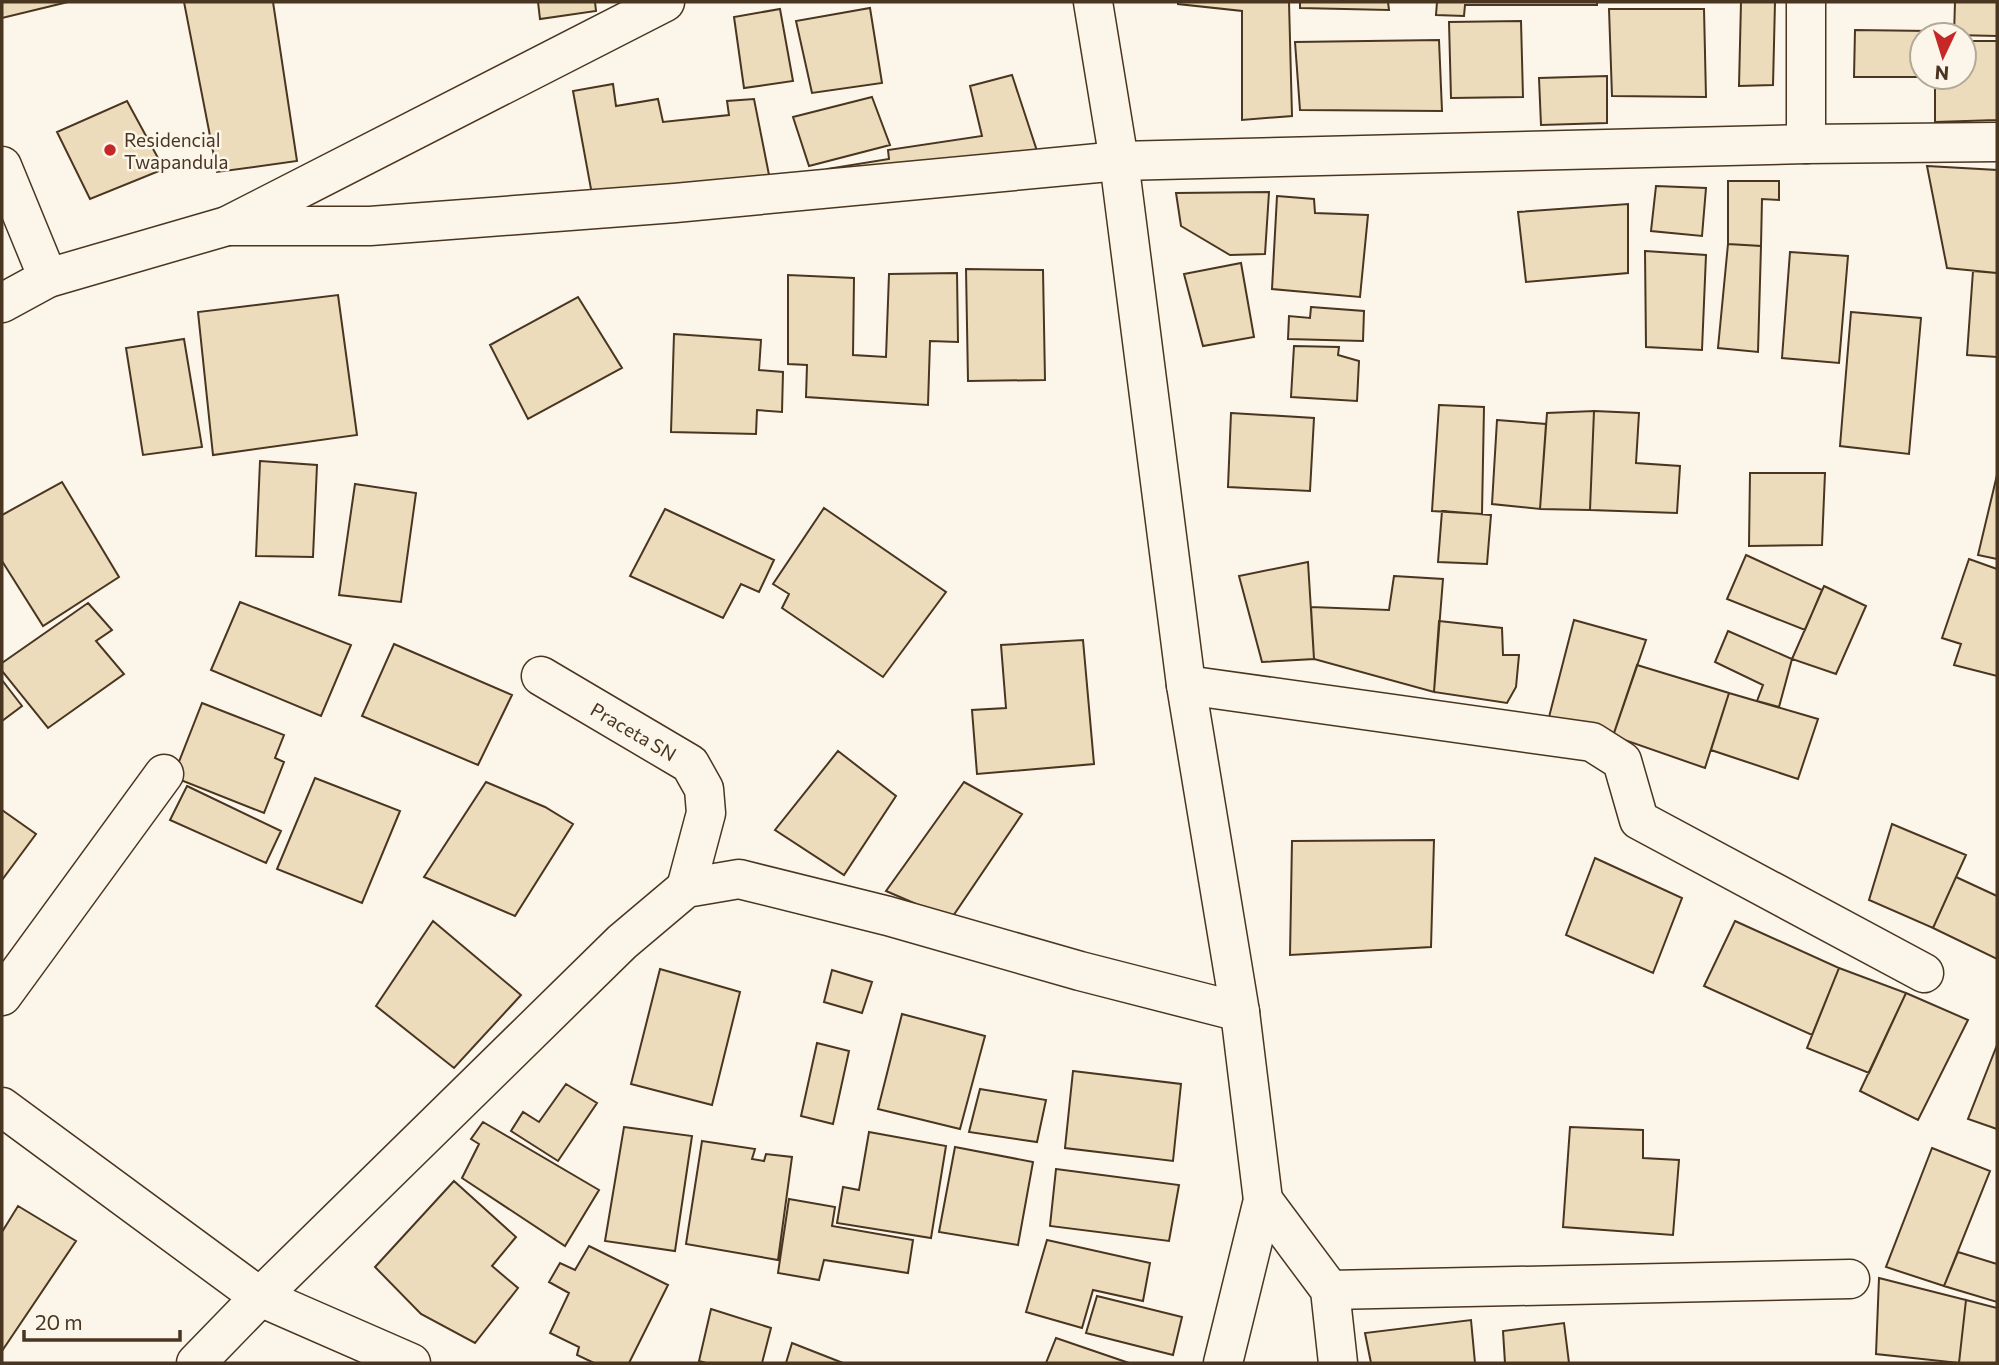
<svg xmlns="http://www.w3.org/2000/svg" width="1999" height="1365" font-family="Commissioner,sans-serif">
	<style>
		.building { fill: #ecdcbc; stroke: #4a3520; stroke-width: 2 }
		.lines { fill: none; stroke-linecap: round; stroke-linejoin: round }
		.minor-casing { stroke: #4a3520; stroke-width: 41 }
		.minor { stroke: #fbf6e9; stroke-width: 38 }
		.poi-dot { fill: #c62828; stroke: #fbf6e9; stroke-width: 2.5 }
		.labels { text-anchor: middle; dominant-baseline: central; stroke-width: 5; stroke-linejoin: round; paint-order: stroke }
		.poi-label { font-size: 19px; fill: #4a3520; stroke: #fbf6e9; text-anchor: start }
		.street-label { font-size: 19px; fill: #4a3520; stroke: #fbf6e9 }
	</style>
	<rect width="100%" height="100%" fill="#fbf6e9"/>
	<path class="building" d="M2,2H68L2,18Z
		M184,2H273L297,161L217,172Z
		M538,2H595L596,11L540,19Z
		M1178,2H1289L1292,116L1242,120V11L1178,4Z
		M1300,2H1388L1389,10L1300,8Z
		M1437,2H1597V5H1465L1464,16L1436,15Z
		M1741,2H1775L1773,85L1739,86Z
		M1955,2H1997V36L1954,35Z
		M870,8L882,83L812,93L796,21Z
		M780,9L793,81L744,88L734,17Z
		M1609,9H1704L1706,97L1612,96Z
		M1521,21L1523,97L1451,98L1449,22Z
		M1855,30L1930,31V35H1922V77H1854Z
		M1439,40L1442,111L1300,110L1295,42Z
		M1964,41H1997V120L1935,122V77H1964Z
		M1012,75L1038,154L832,183L827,169L889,159L888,150L982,136L970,86Z
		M1607,76V123L1541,125L1539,78Z
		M613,84L616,106L658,99L663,122L729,115L727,101L754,99L771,185L593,200L573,91Z
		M872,97L890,145L809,166L793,117Z
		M127,101L164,169L90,199L57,132Z
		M1927,166L1997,170V273L1947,268Z
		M1728,181H1779V200L1762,199L1761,246L1728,244Z
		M1656,186L1706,188L1702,236L1651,231Z
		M1269,192L1265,254L1230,255L1181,226L1176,193Z
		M1277,196L1314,199L1315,213L1368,215L1360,297L1272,289Z
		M1628,204V273L1526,282L1518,212Z
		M1728,244L1761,246L1758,352L1718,348Z
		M1645,251L1706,255L1702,350L1646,347Z
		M1790,252L1848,256L1839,363L1782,358Z
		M1241,263L1254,337L1203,346L1184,274Z
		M966,269L1043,270L1045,380L968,381Z
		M1973,271L1997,273V357L1967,355Z
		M957,273L958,342L930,341L928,405L806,397L807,365L788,364V275L854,278L853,355L886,357L889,274Z
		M338,295L357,435L213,455L198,312Z
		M578,297L622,368L528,419L490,345Z
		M1311,307L1364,311L1363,341L1288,339L1289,316L1310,318Z
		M1851,312L1921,318L1909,454L1840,446Z
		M674,334L761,340L759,370L783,372L782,412L757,410L756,434L671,432Z
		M184,339L202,447L143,455L126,348Z
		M1294,346L1339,347L1338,355L1359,361L1357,401L1291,397Z
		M1439,405L1484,407L1482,514L1432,511Z
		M1594,411L1590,510L1540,509L1547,413Z
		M1594,411L1639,413L1636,463L1680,466L1677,513L1590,510Z
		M1231,413L1314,418L1310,491L1228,487Z
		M1497,420L1546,424L1540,509L1492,504Z
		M260,461L317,465L313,557L256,556Z
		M1750,473H1825L1822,545L1749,546Z
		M1997,475V559L1978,555Z
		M62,482L119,577L43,626L2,561V515Z
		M355,484L416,493L401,602L339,595Z
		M824,508L946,592L883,677L782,608L789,594L773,584Z
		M665,509L774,560L759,592L741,584L723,618L630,576Z
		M1442,511L1491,515L1487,564L1438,562Z
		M1746,555L1822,590L1805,630L1727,599Z
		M1969,559L1997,569V676L1954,665L1961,644L1942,638Z
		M1308,562L1314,659L1262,662L1239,576Z
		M1394,576L1443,579L1434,692L1314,659L1311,607L1389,610Z
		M1824,586L1866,606L1836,674L1792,659Z
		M240,602L351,645L321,716L211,670Z
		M88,603L112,630L96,641L124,674L48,728L2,671V663Z
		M1574,620L1646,640L1613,736L1549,717Z
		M1439,621L1502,628L1503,655H1519L1516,687L1507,703L1434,692Z
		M1728,631L1792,659L1779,707L1757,701L1763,685L1715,662Z
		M1083,640L1094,764L977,774L972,710L1006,708L1001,645Z
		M394,644L512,695L478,765L362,716Z
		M1637,665L1729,693L1705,768L1613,736Z
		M2,680L22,706L2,721Z
		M1729,693L1818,719L1798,779L1711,750Z
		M202,703L284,735L275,758L284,762L264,813L173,777Z
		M838,751L896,796L844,875L775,830Z
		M315,778L400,811L362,903L277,869Z
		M486,782L545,807L573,824L515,916L424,877Z
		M964,782L1022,814L951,919L886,891Z
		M187,786L281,831L266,863L170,820Z
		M2,810L36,834L2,880Z
		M1892,824L1966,855L1933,928L1869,900Z
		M1434,840L1431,947L1290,955L1292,841Z
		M1595,858L1682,898L1653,973L1566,935Z
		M1956,877L1997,896V959L1933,928Z
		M433,921L521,995L454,1068L376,1006Z
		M1735,921L1839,968L1812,1035L1704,986Z
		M1839,968L1906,993L1869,1073L1807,1048Z
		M660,969L740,992L712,1105L631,1084Z
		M832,970L872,982L862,1013L824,1002Z
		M1906,993L1968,1020L1918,1120L1860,1091Z
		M902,1014L985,1036L960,1129L878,1109Z
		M817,1043L849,1051L833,1124L801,1116Z
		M1997,1045V1129L1968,1119Z
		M1073,1071L1181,1084L1173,1161L1065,1148Z
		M566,1084L597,1103L558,1161L511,1131L523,1112L539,1122Z
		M980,1089L1046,1100L1037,1142L969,1132Z
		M483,1122L599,1190L565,1246L462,1178L479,1144L471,1139Z
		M624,1127L692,1136L675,1251L605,1241Z
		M1570,1127L1643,1130V1158L1679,1160L1673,1235L1563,1227Z
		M869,1132L946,1146L931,1238L837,1223L843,1187L859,1190Z
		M702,1141L755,1149L752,1159L764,1161L766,1154L792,1157L778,1260L686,1244Z
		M955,1147L1033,1162L1018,1245L939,1232Z
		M1932,1148L1990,1171L1944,1286L1886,1267Z
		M1056,1169L1179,1185L1169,1241L1050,1226Z
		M454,1181L516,1237L492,1266L518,1288L475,1343L421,1314L375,1267Z
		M789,1199L835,1207L832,1226L913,1240L908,1273L824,1260L819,1280L778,1273Z
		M18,1206L76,1241L2,1351V1232Z
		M1047,1240L1150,1263L1143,1301L1093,1290L1082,1328L1026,1312Z
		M589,1246L668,1285L629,1363H594L577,1355L579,1347L550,1333L569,1293L549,1282L560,1263L575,1270Z
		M1958,1252L1997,1264V1302L1944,1286Z
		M1879,1278L1966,1300L1959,1363L1876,1354Z
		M1097,1296L1182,1317L1173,1355L1086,1333Z
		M1966,1300L1997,1308V1363H1959Z
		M711,1309L771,1328L762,1363H706L699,1361Z
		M1471,1320L1475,1363H1371L1365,1333Z
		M1564,1323L1569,1363H1505L1503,1331Z
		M1056,1338L1129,1363H1046Z
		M792,1343L843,1363H786Z"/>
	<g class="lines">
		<defs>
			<g id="minor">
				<path d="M1093,2L1119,161L1186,685L1240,1012L1263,1200L1223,1363"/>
				<path d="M1806,2V144"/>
				<path d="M2,166L48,278"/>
				<path d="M227,226H370L675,203L1119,161L1806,144L1997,142"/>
				<path d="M2,303L48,278L227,226L665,2"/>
				<path id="s1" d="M541,676L690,764L704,789L706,813L686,888"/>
				<path d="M1186,685L1592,742L1622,761L1639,820L1924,973"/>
				<path d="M2,996L164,774"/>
				<path d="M2,1107L260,1297L411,1363"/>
				<path d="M1263,1200L1330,1290L1338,1363"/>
				<path d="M1330,1290L1850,1279"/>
				<path d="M196,1363L260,1297L622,942L686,888L739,879L888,916L1080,971L1240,1012"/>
			</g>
		</defs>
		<use href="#minor" class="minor-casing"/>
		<use href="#minor" class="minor"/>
	</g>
	<circle class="poi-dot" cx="110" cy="150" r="7"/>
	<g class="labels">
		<g class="poi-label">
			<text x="124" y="139">Residencial<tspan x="124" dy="22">Twapandula</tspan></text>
		</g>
		<g class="street-label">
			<text stroke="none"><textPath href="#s1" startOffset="108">Praceta SN</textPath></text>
		</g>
	</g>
	<rect width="1999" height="1365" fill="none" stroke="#4a3520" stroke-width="7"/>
	<g transform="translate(1943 56) rotate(184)"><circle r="33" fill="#fbf6e9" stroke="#b4a999" stroke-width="2"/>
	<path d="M0-5L12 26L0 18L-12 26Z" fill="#c62828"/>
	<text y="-10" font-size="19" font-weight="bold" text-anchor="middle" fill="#4a3520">N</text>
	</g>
	<path d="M24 1330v10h156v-10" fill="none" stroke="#4a3520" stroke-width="3.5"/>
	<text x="35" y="1330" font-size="21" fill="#4a3520" stroke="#fbf6e9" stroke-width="5" paint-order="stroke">20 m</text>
</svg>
